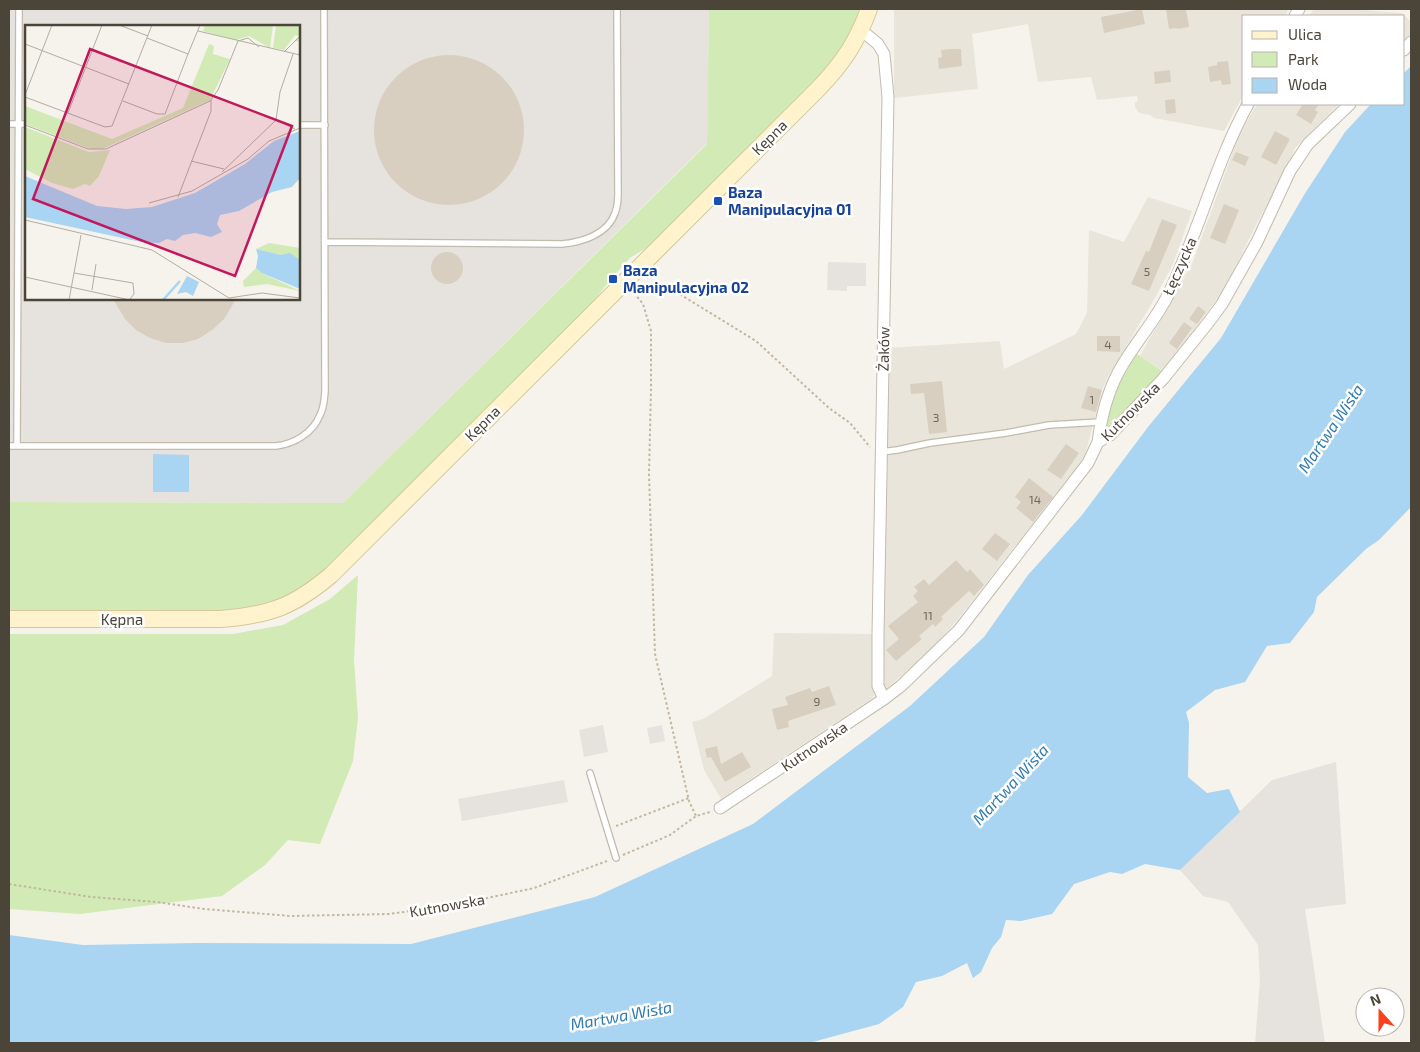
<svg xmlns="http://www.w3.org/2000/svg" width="1420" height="1052" font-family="'Exo 2',sans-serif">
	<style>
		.residential { fill: #eae5da }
		.industrial { fill: #e6e2dd; fill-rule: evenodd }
		.green { fill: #d2eab5 }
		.water { fill: #a9d4f2 }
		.building { fill: #d8cfc1 }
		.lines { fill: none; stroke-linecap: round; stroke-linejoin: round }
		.lane-casing { stroke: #c2bbae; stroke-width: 8 }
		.street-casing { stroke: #c2bbae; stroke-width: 13 }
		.secondary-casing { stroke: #d6c79b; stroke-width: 18 }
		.path { stroke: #c4b79f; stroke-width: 2; stroke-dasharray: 2.5 2.5; stroke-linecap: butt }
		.lane { stroke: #fff; stroke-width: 5.5 }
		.street { stroke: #fff; stroke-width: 11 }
		.secondary { stroke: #fff3cd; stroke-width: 16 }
		.transit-dot { fill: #1a4fb4; stroke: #fff; stroke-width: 2 }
		.labels { text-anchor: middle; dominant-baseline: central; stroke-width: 5; stroke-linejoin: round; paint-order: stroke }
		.number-label { font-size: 12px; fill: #6e675b }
		.street-label { font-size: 15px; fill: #4b4439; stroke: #fff }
		.transit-label { font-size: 15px; font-weight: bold; fill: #164399; stroke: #fff; text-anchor: start }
		.water-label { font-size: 16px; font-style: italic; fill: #2e7ab2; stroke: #fff }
		.inset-river { fill: none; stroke: #a9d4f2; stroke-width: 2.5 }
		.inset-road { fill: none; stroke: #b2ada4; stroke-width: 1 }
		.view { fill: #c2185b; fill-opacity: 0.15; stroke: #c2185b; stroke-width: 2.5 }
		.inset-edge { fill: none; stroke: #4b4439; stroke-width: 2.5 }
	</style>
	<rect width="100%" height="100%" fill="#f6f3ec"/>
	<path class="residential" d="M894,9H1288L1286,16H1244V94L1224,131L1154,118L1150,115L1143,114L1138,112L1135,107V102L1138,101L1137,96L1097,100L1091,77L1038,82L1028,24L972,34L978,89L894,98Z
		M1314,9H1349L1402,13L1411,22V35L1404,43V16H1309Z
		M1257,104H1339L1295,148L1287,170L1258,221L1225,288L1175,356L1162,370L1140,356L1192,264L1239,135Z
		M1148,197L1192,211L1173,264L1156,296L1109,375L1102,390L1085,456L959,618L933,648L886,689L882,685L888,348L1000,341L1004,369L1076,334L1087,313L1089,230L1124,242Z
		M774,633L875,634L874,697L721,799L704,770L692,722L703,719L772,676Z"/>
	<path class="industrial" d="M9,9H709L707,143L343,503L9,502ZM26,26H299V299H26Z
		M828,262L866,263V286H847V291L827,290Z
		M603,725L608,752L584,757L579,730Z
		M662,725L665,741L650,744L647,728Z
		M1336,762L1346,904L1305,909L1325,1043H1255L1260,980L1258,945L1228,902L1203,896L1180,870L1272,780Z
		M564,780L568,802L462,821L458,799Z"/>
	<path class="green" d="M709,9H863L846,45L817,80L646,248L630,258L617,272L591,304L337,559L308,585L277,602L238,611L9,612V502L343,503L707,144Z
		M1137,354L1164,372L1110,431L1105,432L1103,430L1112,399L1125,373Z
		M358,575L354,660L358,718L353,761L320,844L288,840L265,865L222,896L80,914L9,909V634H233L283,625L330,599Z"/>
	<path class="water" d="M1411,66V507L1379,540L1366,549L1317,597L1314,612L1290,643L1267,646L1245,682L1215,690L1186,712L1189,723L1188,777L1207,793L1229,789L1240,812L1180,870L1145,864L1122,874L1110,872L1074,884L1052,914L1021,921L1006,920L1001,937L992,948L981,972L973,978L967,963L942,976L916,982L903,1007L879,1024L809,1043H9V935L83,945L198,943L411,944L595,897L753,824L910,706L984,637L1028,575L1082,515L1148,427L1221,338L1304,195L1345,132L1371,104H1404V73Z
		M153,454L189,455V492H153Z"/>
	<path class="building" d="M1142,9L1145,24L1104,33L1101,17Z
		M1166,9H1186L1189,27L1177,29V28L1169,29Z
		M951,49H961L962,66L939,69L938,58L942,57L941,50Z
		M374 130a75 75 0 1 1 150 0a75 75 0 1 1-150 0Z
		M1228,61L1231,84L1222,85L1221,80L1210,82L1208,67L1217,65V62Z
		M1170,70L1171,82L1155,84L1154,72Z
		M1175,99L1176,113L1166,114L1165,100Z
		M1303,104H1319L1315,110L1318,112L1311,124L1296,115Z
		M1275,131L1290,139L1276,165L1261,157Z
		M1236,152L1249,157L1245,166L1232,160Z
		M1224,204L1239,210L1225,244L1210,238Z
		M1162,219L1177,225L1149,291L1131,284L1146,251L1149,252Z
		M431 268a16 16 0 1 1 32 0a16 16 0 1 1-32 0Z
		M113,299H236L224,319L212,330L198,339L183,343H166L150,338L136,330L125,319Z
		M1198,306L1206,312L1197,324L1189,319Z
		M1184,322L1192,328L1177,349L1169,343Z
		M1097,336H1120V352L1097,351Z
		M942,381L947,432L929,434L924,393L911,394L910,384Z
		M1088,386L1102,390L1096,412L1081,408Z
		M1066,444L1079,453L1061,479L1047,470Z
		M1029,478L1053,497L1033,522L1016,508L1021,502L1015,497Z
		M995,533L1010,544L997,561L982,549Z
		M956,560L967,572L970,569L984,585L974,596L969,591L941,617L943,619L935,627L933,624L919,636L922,639L896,661L886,650L899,639L888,626L918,602L913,596L918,591L914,587L924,579L929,585Z
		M829,686L836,705L788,721L789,727L777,730L772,709L788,705L785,697L810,688L812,692Z
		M717,746L721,764L742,752L751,767L725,782L711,757L707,758L705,749Z"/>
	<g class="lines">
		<defs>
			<path id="lane" d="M9,124H26
				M299,125H325
				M326,242L562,244C583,242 608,234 615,213C618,206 618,199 618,193L617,9
				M9,446H276C294,444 313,433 320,415C324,408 324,400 325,392L324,9
				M17,446L19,9
				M881,452L897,450L930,443L1006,433L1049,425L1100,422
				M590,773L616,858"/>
			<path id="street" d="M1295,16L1299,9
				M861,30L878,44L884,54L888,97L878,634V686L884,699
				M1404,50L1411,42
				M1098,442C1101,418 1106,396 1118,373C1132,346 1155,322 1169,293C1199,232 1215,164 1248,104
				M720,808L884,699L901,686L959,630L1088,463L1098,442L1110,435L1163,379L1208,323L1222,304L1257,242L1290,171L1308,144L1350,104"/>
			<path id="secondary" d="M9,619H220C270,615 293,607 331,575L818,89C843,63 857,42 869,9"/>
		</defs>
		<use href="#lane" class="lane-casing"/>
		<use href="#street" class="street-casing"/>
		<use href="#secondary" class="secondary-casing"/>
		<path class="path" d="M642,285L650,284L673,290L756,341L829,408L850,423L870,447
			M634,293L643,304L651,331V389L649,474L655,654L689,801L696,816
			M616,826L689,798
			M623,855L670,835L696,816L710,812
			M9,884L91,897L157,902L204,909L291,916L389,914L455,905L534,888L607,861"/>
		<use href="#lane" class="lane"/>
		<use href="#street" class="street"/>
		<use href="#secondary" class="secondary"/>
	</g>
	<g class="transit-dot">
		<rect x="713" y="196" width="10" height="10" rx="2.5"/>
		<rect x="608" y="274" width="10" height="10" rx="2.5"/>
	</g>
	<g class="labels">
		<g class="number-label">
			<text x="1147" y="271">5</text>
			<text x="1108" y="344">4</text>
			<text x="1092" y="399">1</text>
			<text x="936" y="417">3</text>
			<text x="1035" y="499">14</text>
			<text x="928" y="615">11</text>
			<text x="817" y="701">9</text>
		</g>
		<g class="street-label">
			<text transform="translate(769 137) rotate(-45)">Kępna</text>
			<text transform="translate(1179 266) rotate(-66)">Łęczycka</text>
			<text transform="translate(883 349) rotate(-89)">Żaków</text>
			<text transform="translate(1130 411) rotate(-45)">Kutnowska</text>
			<text transform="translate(482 423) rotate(-45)">Kępna</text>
			<text x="122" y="619">Kępna</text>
			<text transform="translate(814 746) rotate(-34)">Kutnowska</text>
			<text transform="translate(447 905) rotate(-10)">Kutnowska</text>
		</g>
		<g class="transit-label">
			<text x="728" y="192">Baza<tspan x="728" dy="17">Manipulacyjna 01</tspan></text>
			<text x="623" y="270">Baza<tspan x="623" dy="17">Manipulacyjna 02</tspan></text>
		</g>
		<g class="water-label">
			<text transform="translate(1330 428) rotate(-56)">Martwa Wisła</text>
			<text transform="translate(1010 784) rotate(-47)">Martwa Wisła</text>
			<text transform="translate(621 1015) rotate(-10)">Martwa Wisła</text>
		</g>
	</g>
	<g transform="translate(25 25)">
		<rect width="275" height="275" fill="#f6f3ec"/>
		<path d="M180,0H248L245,23L224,11L211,15L178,6ZM251,0H275V16L269,17L274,11L270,10L259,25L248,23ZM184,19L189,21L188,29L205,34L185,75L93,117L77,124H66L0,99V81L87,114L158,83ZM0,102L64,127L85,125L74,151L65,161L60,159L48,164L27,158L0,144ZM244,218L275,223V235L231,224ZM231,243L237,248L275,266L242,259L219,262L218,256Z" fill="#d2eab5"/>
		<path d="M275,106V153L267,162L247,167L214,186L195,190L192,199L197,207L186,212L170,208L158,210L150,216L142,214L134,218L116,217L0,192V151L72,181L101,184L127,182L170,168L220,139L249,116ZM231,224L256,230L265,228L275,235V264L237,248L231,243L233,231ZM162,251L174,257L168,271L161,267L152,269Z" fill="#a9d4f2"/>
		<path class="inset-river" d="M138,275L155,256"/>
		<path class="inset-road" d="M94,0L123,11M173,6L275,30M122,13L163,29L175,0M213,16L223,13L234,22M0,19L104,59M259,27L275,11M0,70L27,0M0,72L80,102L87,101L127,0M98,76L132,89H140L163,29M43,88L77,0M251,95L270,104M0,100L63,124H81L185,76L193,65L213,16M166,136L199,144M197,147L251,95L255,67L268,29M153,172L186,86V75M124,178L167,166L223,134L244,116L275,103M0,195L127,225L204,273L237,268L275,273M49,248L108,258L109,269L105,274M0,252L105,275M67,265L71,239M44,275L56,210"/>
		<path class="view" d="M65,24L267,101L210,251L8,174Z"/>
		<rect width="275" height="275" class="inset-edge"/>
	</g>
	<rect width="1420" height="1052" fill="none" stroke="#4b4439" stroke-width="20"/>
	<rect x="1242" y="15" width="162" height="90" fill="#ffffff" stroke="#b7b4b0"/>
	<rect x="1252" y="31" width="25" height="8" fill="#fff3cd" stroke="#b7b4b0"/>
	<text x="1288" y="40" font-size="15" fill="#4b4439">Ulica</text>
	<rect x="1252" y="52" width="25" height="15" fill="#d2eab5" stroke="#b7b4b0"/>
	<text x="1288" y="65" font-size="15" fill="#4b4439">Park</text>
	<rect x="1252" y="78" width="25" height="15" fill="#a9d4f2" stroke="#b7b4b0"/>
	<text x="1288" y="90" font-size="15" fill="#4b4439">Woda</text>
	<g transform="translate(1380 1012) rotate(339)"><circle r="24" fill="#ffffff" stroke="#b7b4b0"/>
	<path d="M0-4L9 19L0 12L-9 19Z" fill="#fc3f1d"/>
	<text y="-8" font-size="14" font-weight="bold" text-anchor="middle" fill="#4b4439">N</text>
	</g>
</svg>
